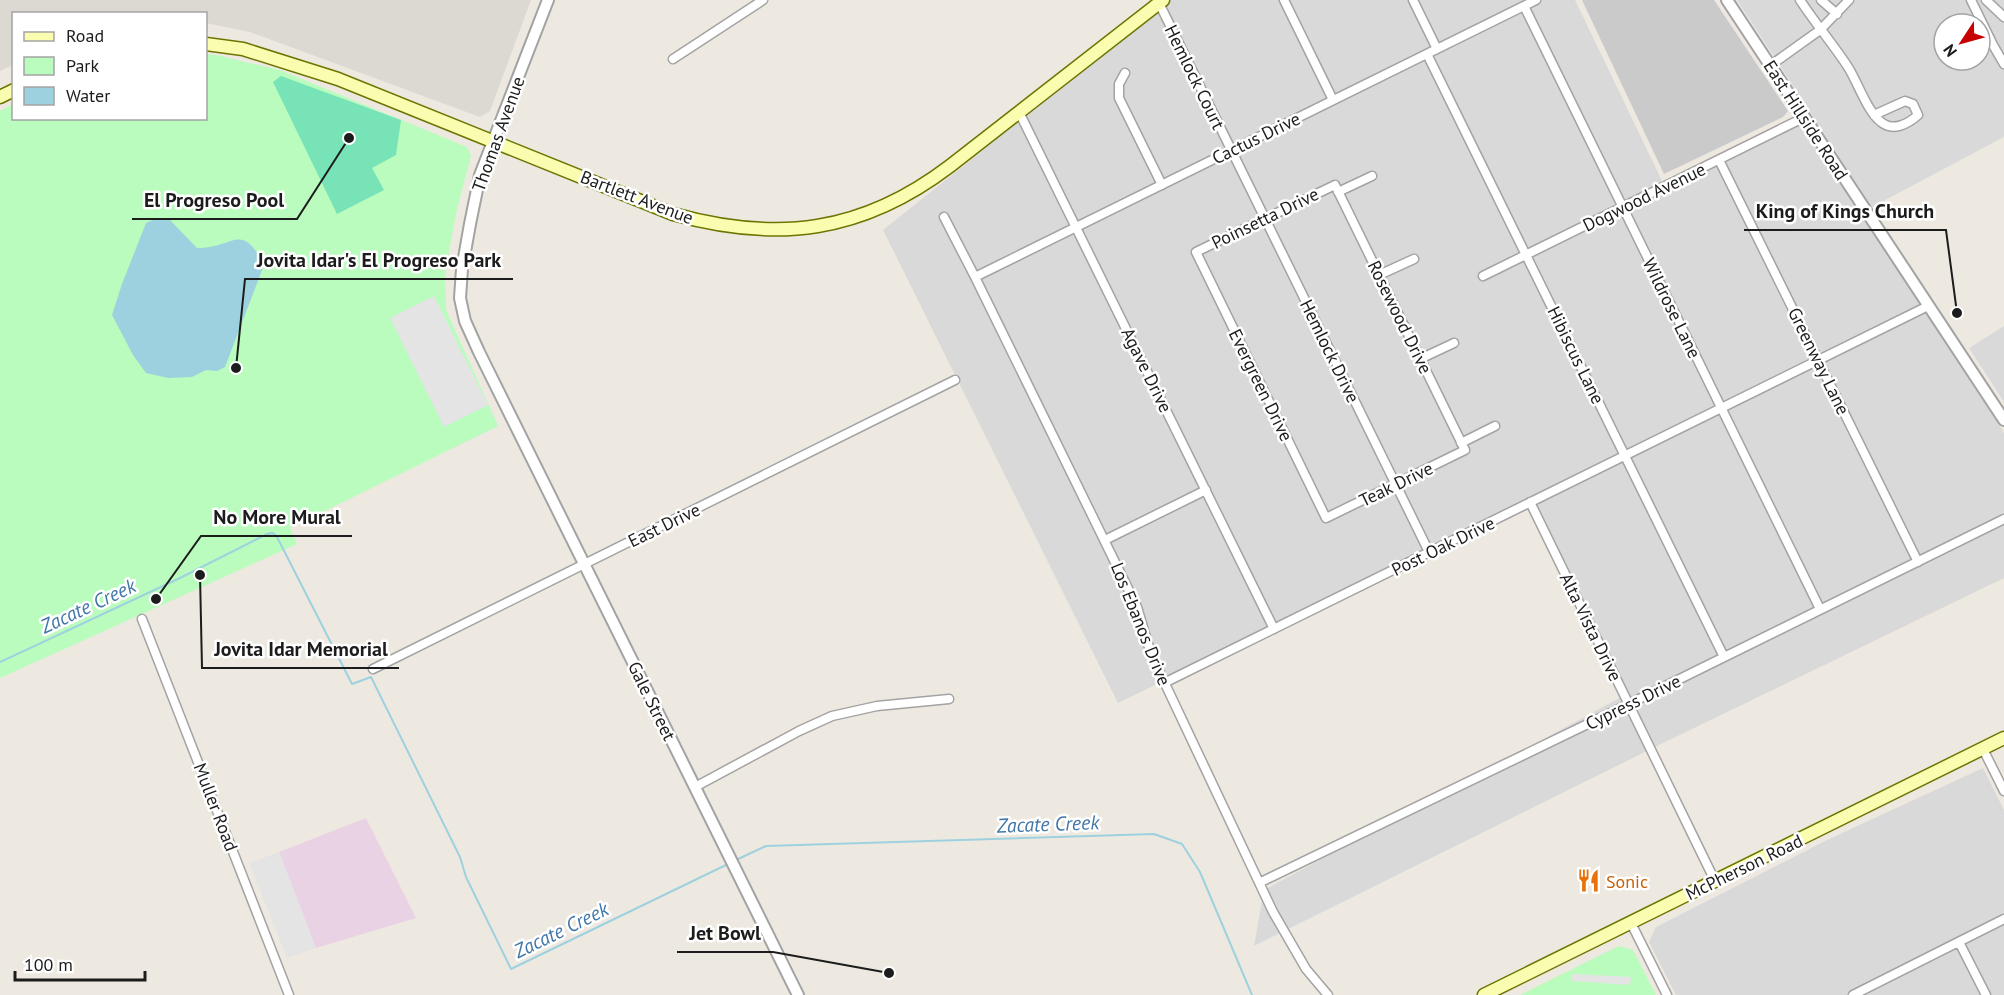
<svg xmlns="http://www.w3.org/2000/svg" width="2004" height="995" font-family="'PT Sans',sans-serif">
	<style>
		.residential { fill: #dad9d9; fill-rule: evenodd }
		.industrial { fill: #e8d2e4 }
		.religious { fill: #cacaca }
		.airport { fill: #dcd9d2 }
		.park { fill: #b9fcbd }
		.pitch { fill: #79e3b8 }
		.parking { fill: #e4e4e4 }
		.water { fill: #9ed1df }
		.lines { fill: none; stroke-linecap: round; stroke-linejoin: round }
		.stream { stroke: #9ed1df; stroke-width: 2 }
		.minor-casing { stroke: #a3a3a3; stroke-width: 11 }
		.tertiary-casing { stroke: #a3a3a3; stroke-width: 14 }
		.secondary-casing { stroke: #6b7500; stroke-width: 15 }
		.minor { stroke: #fff; stroke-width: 8 }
		.tertiary { stroke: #fff; stroke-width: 10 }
		.secondary { stroke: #fafdb0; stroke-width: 12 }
		.labels { text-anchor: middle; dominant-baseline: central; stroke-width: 5; stroke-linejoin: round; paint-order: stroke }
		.street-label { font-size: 18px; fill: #1c1c1c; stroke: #fff }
		.food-label { font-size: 18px; fill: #c56008; stroke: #fff; text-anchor: start }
		.water-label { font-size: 20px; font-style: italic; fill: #4177a8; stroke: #fff }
		.leader { fill: none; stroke: #1c1c1c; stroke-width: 2 }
		.callout-dot { fill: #1c1c1c; stroke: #fff; stroke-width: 2 }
		.callout-label { font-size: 20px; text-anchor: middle; font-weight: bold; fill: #1c1c1c; stroke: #fff; stroke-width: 5; stroke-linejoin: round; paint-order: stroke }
	</style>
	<rect width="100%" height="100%" fill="#eee9e0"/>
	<path class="residential" d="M1163,0H1575L1665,187L1797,122L1934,314L2004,433V578L1659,745L1254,946L1264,890L1625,695L1530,503L1118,703L883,230L1031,112Z
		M1737,0H2004V137L1872,207ZM1944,24H1980V60H1944Z
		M2004,326V402L1969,348Z
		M1983,768L2004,810V995H1676L1649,942L1656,927L1829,839Z"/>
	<path class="industrial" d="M366,818L416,918L316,948L279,852Z"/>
	<path class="religious" d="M1582,0H1714L1788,111L1783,117L1664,174Z"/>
	<path class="airport" d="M0,0H531L490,111L480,117L250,32L206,23V14H14L13,65L0,71Z"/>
	<path class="park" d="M206,54L216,55L280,70L467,147L471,156L457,209L445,272L446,310L498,426L290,528L297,544L0,678V111L13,104L14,118H206Z
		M1619,946L1633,950L1656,995H1520Z"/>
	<path class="pitch" d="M281,76L401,120L396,155L372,168L384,190L337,214L273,82Z"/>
	<path class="parking" d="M434,296L488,405L444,427L390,318Z
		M279,852L316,948L287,958L249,863Z
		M1572,974L1631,977L1630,985L1571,981Z"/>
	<path class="water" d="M158,218L169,219L197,248C235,248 241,220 264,265L225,367L217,371L206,370L192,377L168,378L146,373L133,355L112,315L122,284L146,223Z"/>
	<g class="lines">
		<path class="stream" d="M0,662L180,578L267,534L273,533L277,537L352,684L371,677L460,857L466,877L511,969L728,864
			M736,860L766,846L1154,834L1182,844L1200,872L1252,995"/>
		<defs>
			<path id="minor" d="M1284,0L1333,100
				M1413,0L1437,49
				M1800,0C1815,23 1833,44 1848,67C1858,83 1867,111 1881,122C1893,132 1908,124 1918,115L1913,104L1905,101L1874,115
				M1821,0L1837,14
				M1971,0L1993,45L2004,64
				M1986,0L2004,17
				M1159,3L1429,552
				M1524,6L1820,609
				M1427,54L1724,657
				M673,59L763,0
				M1771,65L1820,30L1849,0
				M1125,73L1119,84V98L1162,185
				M1019,112L1274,629
				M1719,160L1918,562
				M1335,185L1465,450L1326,518L1196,252Z
				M1338,192L1372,176
				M944,217L975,277L1137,607L1151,654L1273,912L1306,969L1328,995
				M1379,275L1414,259
				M1483,276L1805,117
				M975,277L1536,0
				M1420,359L1454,343
				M1461,443L1495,426
				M1530,502L1715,881
				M1105,540L1206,490
				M142,619L289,995
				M373,669L955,380
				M1164,683L1928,306
				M1983,749L2004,791
				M695,787L799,731L832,716L877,706L949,699
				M1261,882L1629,704L2004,519
				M1631,923L1667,995
				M1959,942L1986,995
				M1853,995L2004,919"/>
			<path id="tertiary" d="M548,0L480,175L470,224L462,269L460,298L465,321L479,352L798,995
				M1727,0L2004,420"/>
			<path id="secondary" d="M206,44L243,49L338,79L673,214C777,243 862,233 950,166L1163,0
				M0,97L14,90
				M1484,995L2004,738"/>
		</defs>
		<use href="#minor" class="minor-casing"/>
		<use href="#tertiary" class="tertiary-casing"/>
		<use href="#secondary" class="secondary-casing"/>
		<use href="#minor" class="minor"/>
		<use href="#tertiary" class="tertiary"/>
		<use href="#secondary" class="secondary"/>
	</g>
	<defs>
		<symbol id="restaurant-bare" viewBox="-9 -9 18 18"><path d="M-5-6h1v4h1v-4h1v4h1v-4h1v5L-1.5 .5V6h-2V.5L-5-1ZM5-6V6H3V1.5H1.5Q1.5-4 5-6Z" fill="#e8710a" stroke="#fff" stroke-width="2.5" paint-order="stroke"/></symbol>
	</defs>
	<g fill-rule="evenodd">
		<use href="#restaurant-bare" x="1572" y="864" width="33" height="33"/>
	</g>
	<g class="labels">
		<g class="street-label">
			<text transform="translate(1195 77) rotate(64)">Hemlock Court</text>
			<text transform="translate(1806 120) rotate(57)">East Hillside Road</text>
			<text transform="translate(498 134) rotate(-70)">Thomas Avenue</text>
			<text transform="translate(1256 138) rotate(-26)">Cactus Drive</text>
			<text transform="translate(637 197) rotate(21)">Bartlett Avenue</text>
			<text transform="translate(1644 197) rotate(-26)">Dogwood Avenue</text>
			<text transform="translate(1265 218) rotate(-26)">Poinsetta Drive</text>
			<text transform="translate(1672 308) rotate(64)">Wildrose Lane</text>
			<text transform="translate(1400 317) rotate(64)">Rosewood Drive</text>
			<text transform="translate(1330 351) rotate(64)">Hemlock Drive</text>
			<text transform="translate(1576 355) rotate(64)">Hibiscus Lane</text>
			<text transform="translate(1819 361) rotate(64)">Greenway Lane</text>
			<text transform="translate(1147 370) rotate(64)">Agave Drive</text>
			<text transform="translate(1261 385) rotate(64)">Evergreen Drive</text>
			<text transform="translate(1396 484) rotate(-26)">Teak Drive</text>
			<text transform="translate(664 525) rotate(-26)">East Drive</text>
			<text transform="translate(1443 546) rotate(-26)">Post Oak Drive</text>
			<text transform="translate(1141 624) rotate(68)">Los Ebanos Drive</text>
			<text transform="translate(1591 627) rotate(64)">Alta Vista Drive</text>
			<text transform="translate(652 701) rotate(64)">Gale Street</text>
			<text transform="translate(1633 702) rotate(-26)">Cypress Drive</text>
			<text transform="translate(216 807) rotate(69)">Muller Road</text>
			<text transform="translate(1744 867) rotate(-26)">McPherson Road</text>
		</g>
		<g class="food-label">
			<text x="1606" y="881">Sonic</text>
		</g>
		<g class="water-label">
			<text transform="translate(88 606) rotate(-25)">Zacate Creek</text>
			<text transform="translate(1048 824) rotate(-2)">Zacate Creek</text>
			<text transform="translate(561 930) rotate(-26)">Zacate Creek</text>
		</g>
	</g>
	<path class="leader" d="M349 138L297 219H132M1957 313L1946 230H1744M236 368L245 279H513M156 599L201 536H352M200 575L202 668H399M889 973L773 952H677"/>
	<g class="callout-dot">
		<circle cx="349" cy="138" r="6"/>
		<circle cx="1957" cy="313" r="6"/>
		<circle cx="236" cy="368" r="6"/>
		<circle cx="156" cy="599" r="6"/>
		<circle cx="200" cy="575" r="6"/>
		<circle cx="889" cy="973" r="6"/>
	</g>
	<g class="callout-label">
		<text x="214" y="207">El Progreso Pool</text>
		<text x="1845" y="218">King of Kings Church</text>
		<text x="379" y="267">Jovita Idar's El Progreso Park</text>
		<text x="277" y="524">No More Mural</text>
		<text x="301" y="656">Jovita Idar Memorial</text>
		<text x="725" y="940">Jet Bowl</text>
	</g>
	<rect x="12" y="12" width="195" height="108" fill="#ffffff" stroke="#a4a4a4" stroke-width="1.5"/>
	<rect x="24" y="32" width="30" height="9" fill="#fafdb0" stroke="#a4a4a4" stroke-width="1.5"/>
	<text x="66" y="42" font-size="18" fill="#1c1c1c">Road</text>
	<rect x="24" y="57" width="30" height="18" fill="#b9fcbd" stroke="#a4a4a4" stroke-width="1.5"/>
	<text x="66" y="72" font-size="18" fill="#1c1c1c">Park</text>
	<rect x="24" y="87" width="30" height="18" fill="#9ed1df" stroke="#a4a4a4" stroke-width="1.5"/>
	<text x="66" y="102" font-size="18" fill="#1c1c1c">Water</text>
	<g transform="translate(1962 42) rotate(234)"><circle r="28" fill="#ffffff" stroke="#a4a4a4" stroke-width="1.5"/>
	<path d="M0-4.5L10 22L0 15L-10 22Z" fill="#c70003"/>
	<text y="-9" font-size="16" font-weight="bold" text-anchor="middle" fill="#1c1c1c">N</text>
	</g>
	<path d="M15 971v9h130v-9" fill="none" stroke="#1c1c1c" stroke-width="3"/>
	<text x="24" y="971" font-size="18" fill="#1c1c1c" stroke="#ffffff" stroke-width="4.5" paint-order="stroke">100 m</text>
</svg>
